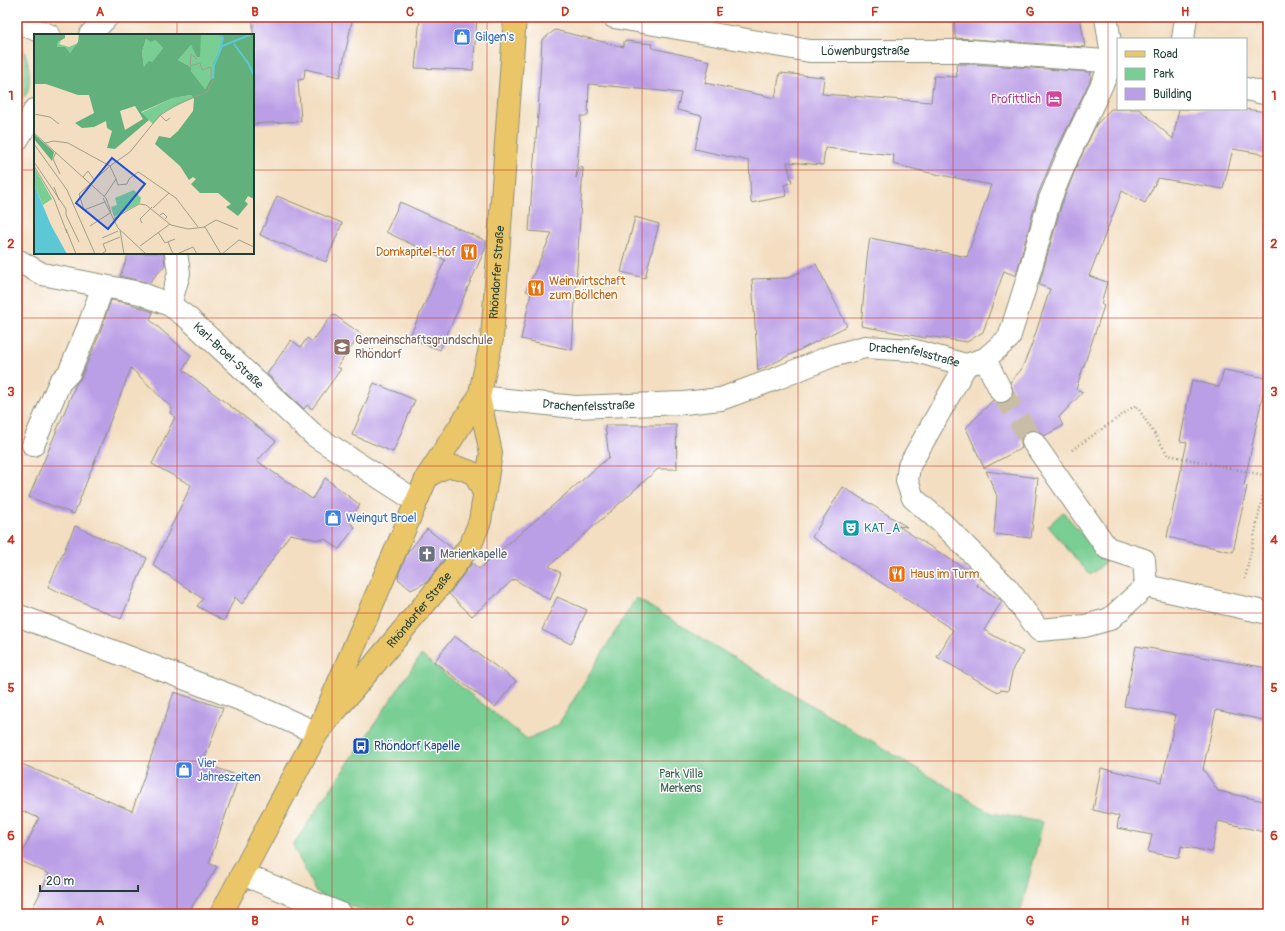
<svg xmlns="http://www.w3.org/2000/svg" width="1285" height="931" font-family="Pangolin,sans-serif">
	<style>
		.green { fill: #78ce93; stroke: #4c8664 }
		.building { fill: #bb9fe6 }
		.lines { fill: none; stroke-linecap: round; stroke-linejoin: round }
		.minor-tunnel { stroke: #c9bea5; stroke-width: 22; stroke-dasharray: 22 11; stroke-linecap: butt }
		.minor-casing { stroke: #898e7a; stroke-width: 24 }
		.major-casing { stroke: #898e7a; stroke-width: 24 }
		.path { stroke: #898e7a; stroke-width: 2.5; stroke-dasharray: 1 3; stroke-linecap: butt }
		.minor { stroke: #fff; stroke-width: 22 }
		.major { stroke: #ebc669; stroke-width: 22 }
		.grid { fill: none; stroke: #c8321e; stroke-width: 1; stroke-opacity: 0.55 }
		.labels { text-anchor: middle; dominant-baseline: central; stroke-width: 3; stroke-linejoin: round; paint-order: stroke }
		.shop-label { font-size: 12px; fill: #366cbe; stroke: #fff; text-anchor: start }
		.street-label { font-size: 12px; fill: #1f3d34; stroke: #fff }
		.hotel-label { font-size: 12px; fill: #b23c85; stroke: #fff; text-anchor: end }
		.food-label { font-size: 12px; fill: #c56008; stroke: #fff; text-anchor: start }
		.education-label { font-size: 12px; fill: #785e54; stroke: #fff; text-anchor: start }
		.culture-label { font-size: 12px; fill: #0d838f; stroke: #fff; text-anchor: start }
		.worship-label { font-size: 12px; fill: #5b616d; stroke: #fff; text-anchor: start }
		.transit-label { font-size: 12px; fill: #164399; stroke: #fff; text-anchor: start }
		.park-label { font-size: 12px; fill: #35614c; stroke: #fff }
		.inset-river { fill: none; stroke: #5dc8d5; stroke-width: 2 }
		.inset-road { fill: none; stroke: #9e9e89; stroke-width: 1 }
		.view { fill: #1d4ed8; fill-opacity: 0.15; stroke: #1d4ed8; stroke-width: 2 }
		.inset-edge { fill: none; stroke: #1f3d34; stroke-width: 2 }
		.neatline { fill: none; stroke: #c8321e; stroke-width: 1.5 }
		.grid-label { font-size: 13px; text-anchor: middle; font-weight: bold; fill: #c8321e }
	</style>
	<rect width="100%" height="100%" fill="#fff"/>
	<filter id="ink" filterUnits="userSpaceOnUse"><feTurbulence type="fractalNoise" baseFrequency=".025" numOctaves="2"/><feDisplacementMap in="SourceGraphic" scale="8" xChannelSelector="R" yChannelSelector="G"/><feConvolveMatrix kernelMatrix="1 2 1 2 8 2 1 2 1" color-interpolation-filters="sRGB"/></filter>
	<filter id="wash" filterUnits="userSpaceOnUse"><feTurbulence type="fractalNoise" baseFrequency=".012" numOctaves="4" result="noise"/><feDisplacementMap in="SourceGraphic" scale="16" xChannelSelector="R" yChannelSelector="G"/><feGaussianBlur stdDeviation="0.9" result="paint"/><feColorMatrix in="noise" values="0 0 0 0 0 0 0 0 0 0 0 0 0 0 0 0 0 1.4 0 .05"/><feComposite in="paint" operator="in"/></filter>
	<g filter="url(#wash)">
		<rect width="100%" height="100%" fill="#f3dec1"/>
		<path class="green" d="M17,41C20,45 24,50 26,55C30,67 34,98 17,101Z
			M1063,512L1106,562L1090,575L1048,526Z
			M636,598L877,745L992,813L1043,822L1020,914H373L316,893L293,845L421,655L527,739L558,725Z"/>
		<g id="blocks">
			<path class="building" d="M253,17H353L340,77L305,69L304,79L298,80L301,121L253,124Z
				M420,17H477L473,70L415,68Z
				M954,17H1080L1085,47L973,39L955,38Z
				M555,30L624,47V41L653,44L652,48L710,61L705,83L775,98L780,73L824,77L822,94L931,102L934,76L957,77L956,64H972L1091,72L1090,81L1055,153L1038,194L1016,276L1004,271L983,332L967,342L926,336V338L861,326L867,257L870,238L967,257L991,185L926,172L893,164L894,155L825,148L823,165L787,162L792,182L784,185L787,196L751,203L749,161L695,149L702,116L677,110L681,93L589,84L588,116H581L576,178L580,167L583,168L572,350L521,339L531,293L526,291L552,233L529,231L533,172L538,114L542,40Z
				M1111,109H1139L1173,139L1179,109H1244L1268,112V155L1233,149L1223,189L1158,178L1145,203L1122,191L1089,276L1107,282L1101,304L1104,306L1076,389L1083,392L1059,417L1063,426L1044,436L1038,431L1032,430L1026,432L1022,437L1021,443L1022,448L984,468L966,428L993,400L1001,403L1007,402L1012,398L1013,391L1010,382L1021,370L1032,344L1050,289L1039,285L1062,203L1078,163L1096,125Z
				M277,196L342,223L326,262L260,235Z
				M400,202L486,241V247L440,350L409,338L445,260L386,232Z
				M635,217L659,224L645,278L621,272Z
				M129,253H164L165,265L149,283L120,276Z
				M816,264L847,326L758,371L752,279L788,278Z
				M111,300L131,304L153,312L150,320L191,356L183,370L276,441L257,461L312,499L325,478L360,505L348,521L355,527L339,549L325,539L319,540L290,534L242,604L235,597L224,621L197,606L203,599L153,565L191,485L152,464L175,417L170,413L172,408L131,368L74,514L29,497L76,384L81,378L100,333Z
				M333,314L361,334L337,367L341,369L312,409L307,405L304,409L267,374L291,340L301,347L307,338L312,342Z
				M1224,370L1266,378L1244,485L1247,486L1233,552L1167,537L1187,442L1180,441L1192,380L1219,387Z
				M374,383L415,400L393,452L352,435Z
				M605,425H676L677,469H658L549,566L561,573L550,600L514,579L472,616L449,594L472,563L479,569L609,457Z
				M986,471L1038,478L1031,538L994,534L997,496Z
				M843,487L907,527L898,526L978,577L980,579L977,586L1001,600L1002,601L984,630L1023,652L1013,668L1008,691L1000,690L998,692L937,657L953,630L812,537Z
				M75,526L147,558L121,619L48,587Z
				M427,529L452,548L427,582L411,590L398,579L399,573L408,552Z
				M557,597L587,610L571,644L542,630Z
				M454,636L516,681L495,707L434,662Z
				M1136,646L1268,668V721L1216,710L1203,769L1218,791L1268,802V833L1218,821L1212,852L1181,846L1179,858L1148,852L1152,835L1117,828L1119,816L1093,810L1101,768L1162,782L1176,715L1124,706Z
				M174,692L223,708L203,763L239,776L209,863L217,867L187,914H30L49,874L19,860L39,818L17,809V762L132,811Z"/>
		</g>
	</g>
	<g filter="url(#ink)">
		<use href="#blocks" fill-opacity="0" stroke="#898e7a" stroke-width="1"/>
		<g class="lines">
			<path class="minor-tunnel" d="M1001,391L1033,442"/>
			<defs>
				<g id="minor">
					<path id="s1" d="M614,17L810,51H972L1118,62"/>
					<path d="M17,22L49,35"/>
					<path d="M90,35L107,17"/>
					<path d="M1183,39L1186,17"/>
					<path d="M1246,89L1268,94"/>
					<path d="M17,140L35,110"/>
					<path id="s2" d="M17,260L42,274L140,293L170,305L188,318L315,436L416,501"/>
					<path d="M170,305L179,273L176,253"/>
					<path d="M985,359L1001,391"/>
					<path d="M966,365L909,466L907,481L913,498L943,524L1007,588L1039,630L1085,626L1110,619L1146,586"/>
					<path id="s3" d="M479,397L575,407L684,403L721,399L778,378L832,356L865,347L912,350L966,365L985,359L1009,338L1027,281L1050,199L1067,158L1113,61L1106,17"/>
					<path d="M1033,442L1107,548L1144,560L1146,586"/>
					<path d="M33,445L60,382L69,373L88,328L103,286"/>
					<path d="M1146,586L1268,613"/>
					<path d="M17,615L247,702L317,733"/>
					<path d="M242,874L341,914"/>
				</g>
				<g id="major">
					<path d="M427,477C447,464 453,464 475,474L484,493"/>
					<path id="s4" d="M317,733L438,588L471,544L480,521L491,453L479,397L492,339L515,17"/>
					<path d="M221,914L317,733L427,477L479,397"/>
				</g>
			</defs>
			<use href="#minor" class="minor-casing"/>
			<use href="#major" class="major-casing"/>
			<path class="path" d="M1072,450L1136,405L1168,455L1268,476
				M1245,579L1267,476"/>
			<use href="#minor" class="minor"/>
			<use href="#major" class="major"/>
		</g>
	</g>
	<path class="grid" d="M177,17V35M332,17V914M487,17V914M642,17V914M798,17V914M953,17V914M1108,17V914M17,170H35M253,170H1268M177,253V914M17,318H1268M17,466H1268M17,613H1268M17,761H1268"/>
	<defs>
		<symbol id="shop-square" viewBox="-11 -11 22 22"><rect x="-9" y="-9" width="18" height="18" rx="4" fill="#3f7fe0" stroke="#fff"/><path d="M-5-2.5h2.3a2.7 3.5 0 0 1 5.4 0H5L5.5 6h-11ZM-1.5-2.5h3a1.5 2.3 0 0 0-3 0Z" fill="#fff"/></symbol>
		<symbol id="hotel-square" viewBox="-11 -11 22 22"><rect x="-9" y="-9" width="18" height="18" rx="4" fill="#d1479c" stroke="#fff"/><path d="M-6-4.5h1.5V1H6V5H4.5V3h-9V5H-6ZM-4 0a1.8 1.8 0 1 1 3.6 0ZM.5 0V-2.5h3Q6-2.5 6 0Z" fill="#fff"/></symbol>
		<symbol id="restaurant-square" viewBox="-11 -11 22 22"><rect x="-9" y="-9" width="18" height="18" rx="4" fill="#e8710a" stroke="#fff"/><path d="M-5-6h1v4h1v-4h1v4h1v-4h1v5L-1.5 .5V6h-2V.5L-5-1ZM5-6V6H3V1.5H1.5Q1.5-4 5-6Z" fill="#fff"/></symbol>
		<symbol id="school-square" viewBox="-11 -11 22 22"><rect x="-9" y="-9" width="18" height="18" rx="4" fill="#8d6e63" stroke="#fff"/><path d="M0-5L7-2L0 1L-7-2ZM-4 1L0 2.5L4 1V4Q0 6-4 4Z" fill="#fff"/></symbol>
		<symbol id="theatre-square" viewBox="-11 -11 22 22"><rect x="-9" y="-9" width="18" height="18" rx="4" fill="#0f9aa8" stroke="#fff"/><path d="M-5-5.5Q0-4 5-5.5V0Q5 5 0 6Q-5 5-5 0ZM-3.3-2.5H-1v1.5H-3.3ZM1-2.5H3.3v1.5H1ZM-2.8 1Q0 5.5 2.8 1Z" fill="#fff"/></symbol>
		<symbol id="church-square" viewBox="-11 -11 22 22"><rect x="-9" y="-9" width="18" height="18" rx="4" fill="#6b7280" stroke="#fff"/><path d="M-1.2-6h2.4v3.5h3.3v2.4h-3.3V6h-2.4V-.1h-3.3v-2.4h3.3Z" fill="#fff"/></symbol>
		<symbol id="bus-square" viewBox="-11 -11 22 22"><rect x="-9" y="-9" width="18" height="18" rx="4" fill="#1a4fb4" stroke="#fff"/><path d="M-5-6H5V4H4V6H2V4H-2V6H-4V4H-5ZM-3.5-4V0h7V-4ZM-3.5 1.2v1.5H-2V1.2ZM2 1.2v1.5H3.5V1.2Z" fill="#fff"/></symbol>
	</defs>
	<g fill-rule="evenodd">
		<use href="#shop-square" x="452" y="27" width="20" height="20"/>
		<use href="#hotel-square" x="1044" y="89" width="20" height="20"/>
		<use href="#restaurant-square" x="459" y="242" width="20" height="20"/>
		<use href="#restaurant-square" x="526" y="278" width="20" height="20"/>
		<use href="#school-square" x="332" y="337" width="20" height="20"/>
		<use href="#shop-square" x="323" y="508" width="20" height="20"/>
		<use href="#theatre-square" x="841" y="518" width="20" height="20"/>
		<use href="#church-square" x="417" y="544" width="20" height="20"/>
		<use href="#restaurant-square" x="887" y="564" width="20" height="20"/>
		<use href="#bus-square" x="351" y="736" width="20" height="20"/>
		<use href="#shop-square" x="174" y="760" width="20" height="20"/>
	</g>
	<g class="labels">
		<g class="shop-label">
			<text x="475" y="37">Gilgen's</text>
			<text x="346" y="518">Weingut Broel</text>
			<text x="197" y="763">Vier<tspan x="197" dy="14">Jahreszeiten</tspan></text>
		</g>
		<g class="street-label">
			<text stroke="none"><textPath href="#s1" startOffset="254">Löwenburgstraße</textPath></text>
			<text stroke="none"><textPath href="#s4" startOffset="521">Rhöndorfer Straße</textPath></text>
			<text stroke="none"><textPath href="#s2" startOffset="238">Karl-Broel-Straße</textPath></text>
			<text stroke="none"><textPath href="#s3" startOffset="446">Drachenfelsstraße</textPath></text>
			<text stroke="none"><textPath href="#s3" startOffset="110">Drachenfelsstraße</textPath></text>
			<text stroke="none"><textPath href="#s4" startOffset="160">Rhöndorfer Straße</textPath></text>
		</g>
		<g class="hotel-label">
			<text x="1041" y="99">Profittlich</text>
		</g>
		<g class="food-label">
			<text x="456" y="252" text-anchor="end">Domkapitel-Hof</text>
			<text x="549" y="281">Weinwirtschaft<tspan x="549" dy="14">zum Böllchen</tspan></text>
			<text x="910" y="574">Haus im Turm</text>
		</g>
		<g class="education-label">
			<text x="355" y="340">Gemeinschaftsgrundschule<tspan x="355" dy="14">Rhöndorf</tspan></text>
		</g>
		<g class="culture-label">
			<text x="864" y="528">KAT_A</text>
		</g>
		<g class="worship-label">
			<text x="440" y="554">Marienkapelle</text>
		</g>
		<g class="transit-label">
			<text x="374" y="746">Rhöndorf Kapelle</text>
		</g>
		<g class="park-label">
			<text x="681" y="774">Park Villa<tspan x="681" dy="14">Merkens</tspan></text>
		</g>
	</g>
	<g transform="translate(34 34)">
		<rect width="220" height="220" fill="#f3dec1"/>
		<path d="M167,0H184L189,6L181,25L179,41L171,55L157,37V33L144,26L157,11L163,20ZM112,5L121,6L129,14L118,28L110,33L108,18ZM27,7L25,10L35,13L44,9L36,19L23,13L24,8ZM157,61L159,64L130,78L119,90L107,79L139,64ZM0,133L18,165L9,171L0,150ZM100,156L107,164L106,169L80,183L77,173L83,171L81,164Z" fill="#78ce93"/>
		<path d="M0,0H31V4L24,8L23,13H31L36,19L44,8L45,0H167L166,23H163L157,11L144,26L157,33V37L171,55L179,41V30L189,6L184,0H220V165L214,162L211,167L214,170L204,182L192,173L197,170L184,159H166L157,150L162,145L159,143L155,146L146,132L121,110L125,102L136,104L144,97L159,77L160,65L157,61L139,64L107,78L115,86L81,115L73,114L78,97L73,94L72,87L60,93L48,94L41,89L60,79L55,61H44L12,50H0ZM112,5L117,8L121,6L129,14L118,28L115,27L110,33L108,18ZM101,72L109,85L91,96L86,77ZM0,100L20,118L18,127L0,105Z" fill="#62b17d" fill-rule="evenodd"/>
		<path d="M0,150L17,191L33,220H0Z" fill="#5dc8d5"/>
		<path class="inset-river" d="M200,10L214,29L220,41M185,19L189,4L186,0M179,45L180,31L188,12L218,0"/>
		<path class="inset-road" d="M0,80L16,83L25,90M126,81L132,87L136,84M0,99L72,164L77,178M11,109L20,107L34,109L76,132L82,145L70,163M0,110L33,156L61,220M22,118L19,125L26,140M0,128L32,175M0,132L20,165L33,199M49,143L54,137L61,147M82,145L84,151L93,150L95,145L104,138L106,139L142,164L164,193M20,153L25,166M69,164L84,194L112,220M71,168L50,176L45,160L76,132L96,118L125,82L144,70L173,58L179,47L177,45V33L168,36L166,29L156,32L157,20L163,25M119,174L135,159M32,175V181L45,208M126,181L129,179L133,183L131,185M79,185L105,170L112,171L137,191L154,195L171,193L187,220M108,189L106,185L118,173M56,192L76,179M170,193L182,186L204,195M32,195L42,220M86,196L90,220M124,198L131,209L141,205M68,204L84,197M134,208L139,220M106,212L136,190M69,219L72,217L69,210L86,203M143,220L159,213L163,220M188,220L205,206L220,213"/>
		<path class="view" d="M78,124L111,150L74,195L42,169Z"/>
		<rect width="220" height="220" class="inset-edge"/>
	</g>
	<rect width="1285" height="931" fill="none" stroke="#fff" stroke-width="44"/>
	<rect x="1117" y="38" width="130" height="72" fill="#ffffff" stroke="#a5b1ae"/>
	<rect x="1125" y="51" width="20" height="6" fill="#ebc669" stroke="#a5b1ae"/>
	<text x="1153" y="58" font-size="12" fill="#1f3d34">Road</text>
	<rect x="1125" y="68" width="20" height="12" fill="#78ce93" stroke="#a5b1ae"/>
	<text x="1153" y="78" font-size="12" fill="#1f3d34">Park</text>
	<rect x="1125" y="88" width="20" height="12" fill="#bb9fe6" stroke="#a5b1ae"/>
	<text x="1153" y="98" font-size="12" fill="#1f3d34">Building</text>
	<path d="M40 885v6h98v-6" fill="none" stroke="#1f3d34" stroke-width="2"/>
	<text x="46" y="885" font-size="12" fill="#1f3d34" stroke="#ffffff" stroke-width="3" paint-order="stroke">20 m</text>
	<rect x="22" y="22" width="1241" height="887" class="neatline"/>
	<g class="grid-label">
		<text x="100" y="16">A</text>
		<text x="255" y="16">B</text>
		<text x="410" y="16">C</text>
		<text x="565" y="16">D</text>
		<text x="720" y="16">E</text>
		<text x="875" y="16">F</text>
		<text x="1030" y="16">G</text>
		<text x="1185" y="16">H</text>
		<text x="11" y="100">1</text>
		<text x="1274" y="100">1</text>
		<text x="11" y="248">2</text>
		<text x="1274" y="248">2</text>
		<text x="11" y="396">3</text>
		<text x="1274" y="396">3</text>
		<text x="11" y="544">4</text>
		<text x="1274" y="544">4</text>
		<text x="11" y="692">5</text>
		<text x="1274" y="692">5</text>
		<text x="11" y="840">6</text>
		<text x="1274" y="840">6</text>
		<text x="100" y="925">A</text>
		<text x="255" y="925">B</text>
		<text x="410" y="925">C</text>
		<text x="565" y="925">D</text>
		<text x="720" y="925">E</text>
		<text x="875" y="925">F</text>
		<text x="1030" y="925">G</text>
		<text x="1185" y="925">H</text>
	</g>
</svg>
